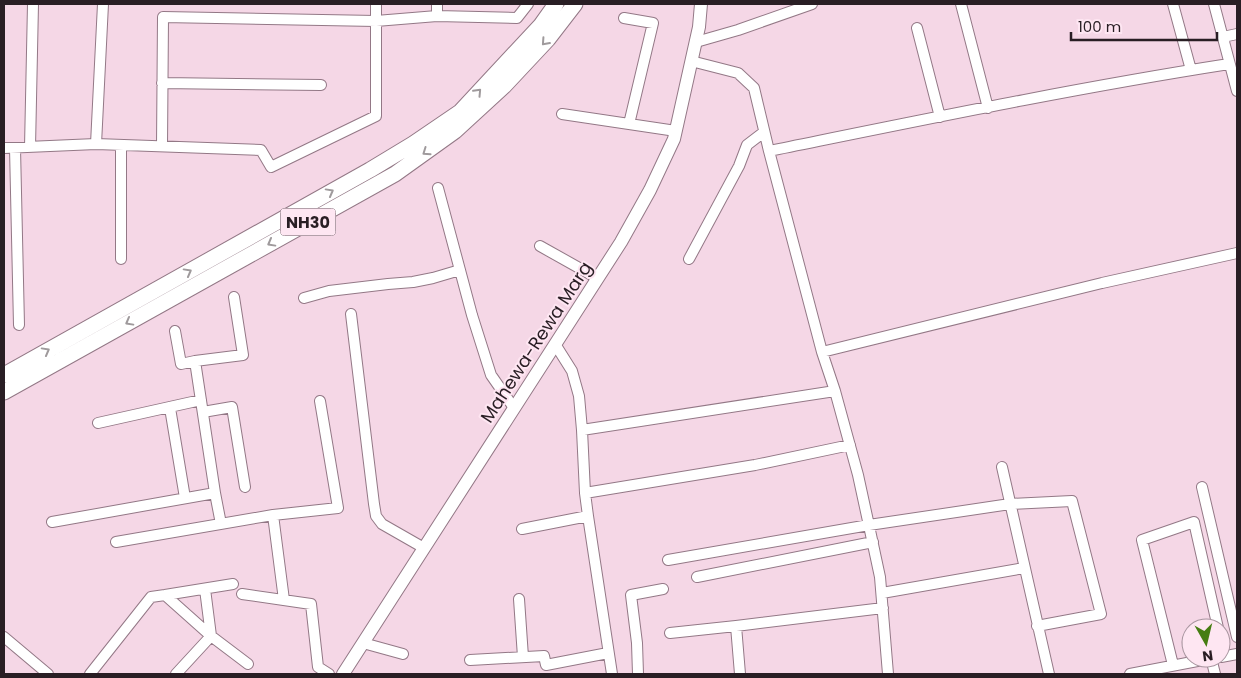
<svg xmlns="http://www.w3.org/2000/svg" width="1241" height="678" font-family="Poppins,sans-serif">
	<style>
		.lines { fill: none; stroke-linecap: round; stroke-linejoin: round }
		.minor-casing { stroke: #937886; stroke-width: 12 }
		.major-casing { stroke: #937886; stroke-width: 14 }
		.highway-casing { stroke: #937886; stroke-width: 17 }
		.minor { stroke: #fff; stroke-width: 10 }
		.major { stroke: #fff; stroke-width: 12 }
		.highway { stroke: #fff; stroke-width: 15 }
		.oneway { stroke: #9f9a9c }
		.labels { text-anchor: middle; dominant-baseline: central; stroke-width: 4; stroke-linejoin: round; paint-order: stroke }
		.shield { fill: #fee6f2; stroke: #695a62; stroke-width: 1 }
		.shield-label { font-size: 16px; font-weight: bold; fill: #291e24 }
		.street-label { font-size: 18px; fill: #291e24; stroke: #fee6f2 }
	</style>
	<rect width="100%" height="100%" fill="#f5d7e6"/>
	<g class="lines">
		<defs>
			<path id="minor" d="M961,4L988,108
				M1173,4L1191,70
				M1214,4L1237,91
				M437,16V4
				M624,18L653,23L629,124
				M917,28L940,117
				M1223,37L1237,34
				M696,42L738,30L812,4
				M691,61L738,73L754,88L769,151L822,352L835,391L858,475L868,521L880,577L888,674
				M162,83L321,85
				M562,114L676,131
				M96,144L103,4
				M162,146L163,17L376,21L437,16L517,18L528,4
				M30,147L33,4
				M4,148L96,144L261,150L271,167L376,116V4
				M15,148L19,325
				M769,151C922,120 1075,88 1229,64
				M438,188L472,315L491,375L514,408
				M540,246L597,278
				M121,259V145
				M689,259L739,166L747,145L764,132
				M304,298L329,291L388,284L413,282L433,278L460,270
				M351,314L374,504L376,516L382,524L424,548
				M555,344L572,371L579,396L582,430L585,493
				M822,352L1102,283L1237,253
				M195,361L243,355L234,297
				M170,408L185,498
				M203,412L232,407L245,487
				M98,423L201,400
				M582,430L835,391
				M1002,467L1049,674
				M1202,487L1237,637
				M215,493L221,524
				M273,515L284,600
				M52,522L215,493L195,361L181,364L175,331
				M522,529L588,516
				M116,542L273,515L338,508L320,401
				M668,560L869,525L1010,504L1072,501L1101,614L1037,626
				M697,577L873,542
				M233,584L165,595L211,636L248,664
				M882,593L1024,568
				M242,594L311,604L318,667L329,674
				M519,599L523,657
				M736,626L740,674
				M670,633L736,626L883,608
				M4,637L48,674
				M363,643L403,654
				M1221,643L1224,656
				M1221,657L1237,654
				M1211,658L1215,674
				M470,660L544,656L546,665L608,653
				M1173,665L1142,540L1194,522L1218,628
				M90,674L151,597L165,595
				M176,674L211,636L205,589
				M612,674L588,516L585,493L755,465L850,445
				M638,674L637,643L631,595L663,589
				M1130,674L1213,658"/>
			<path id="major" d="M343,674L621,242L650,190L674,139L699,27L701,4"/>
			<path id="highway" d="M4,375L370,170L413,144L460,112L541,25L556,4
				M4,392L395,174L455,131L504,86L548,39L575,4"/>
		</defs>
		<use href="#minor" class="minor-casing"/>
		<use href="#major" class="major-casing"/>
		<use href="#highway" class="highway-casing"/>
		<use href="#minor" class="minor"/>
		<use href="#major" class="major"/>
		<use href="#highway" class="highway"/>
	</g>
	<defs><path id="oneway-chevron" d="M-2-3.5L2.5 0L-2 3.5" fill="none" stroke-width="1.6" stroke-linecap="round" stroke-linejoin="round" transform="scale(1.25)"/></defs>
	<g class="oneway">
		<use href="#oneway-chevron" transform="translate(545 42) rotate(132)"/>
		<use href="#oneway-chevron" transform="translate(478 92) rotate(-47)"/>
		<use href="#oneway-chevron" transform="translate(426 152) rotate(145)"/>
		<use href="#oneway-chevron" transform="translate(330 192) rotate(-29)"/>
		<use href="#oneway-chevron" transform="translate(271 243) rotate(151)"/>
		<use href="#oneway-chevron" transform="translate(188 272) rotate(-29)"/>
		<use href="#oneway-chevron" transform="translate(129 322) rotate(151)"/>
		<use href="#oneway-chevron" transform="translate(46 351) rotate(-29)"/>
	</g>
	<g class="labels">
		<rect class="shield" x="280.5" y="208.5" width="55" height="27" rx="4"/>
		<g class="shield-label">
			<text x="308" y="222">NH30</text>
		</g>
		<g class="street-label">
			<text transform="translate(536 342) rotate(-57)">Mahewa-Rewa Marg</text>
		</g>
	</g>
	<rect width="1241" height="678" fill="none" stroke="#291e24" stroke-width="10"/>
	<g transform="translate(1206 643) rotate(172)"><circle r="24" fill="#fee6f2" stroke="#a996a0"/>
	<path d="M0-4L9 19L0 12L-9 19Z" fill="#467d12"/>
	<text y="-8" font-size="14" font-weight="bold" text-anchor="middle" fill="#291e24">N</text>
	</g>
	<path d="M1071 32v8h146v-8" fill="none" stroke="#291e24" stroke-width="2.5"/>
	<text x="1078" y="32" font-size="15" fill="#291e24" stroke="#fee6f2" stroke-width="4" paint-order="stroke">100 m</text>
</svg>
